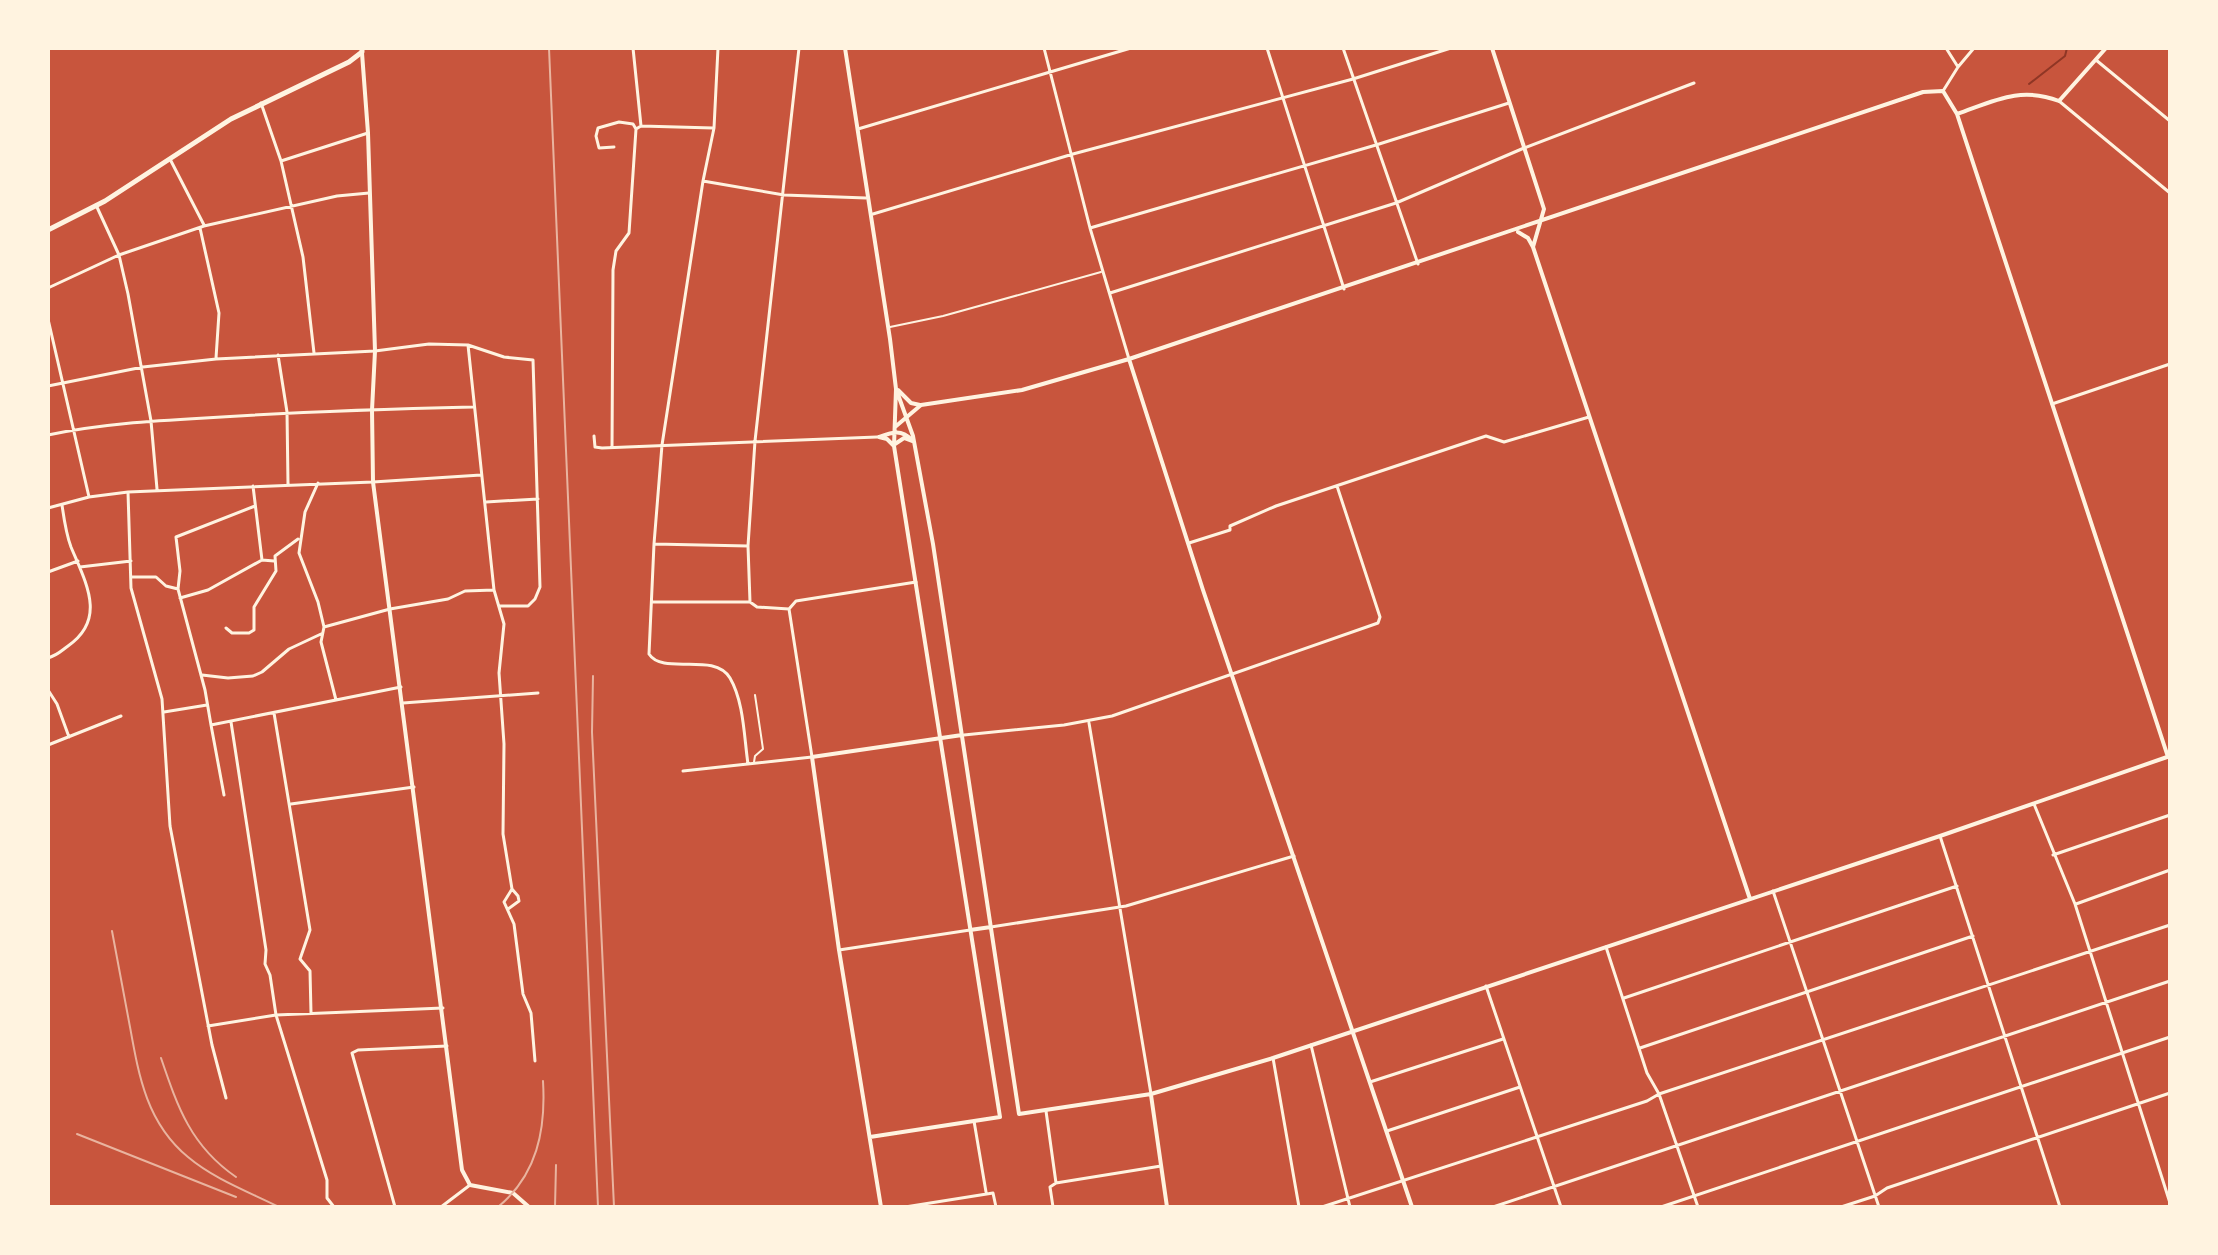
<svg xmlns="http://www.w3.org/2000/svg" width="2218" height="1255" font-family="Raleway,sans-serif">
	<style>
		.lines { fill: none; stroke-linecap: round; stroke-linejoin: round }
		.stream { stroke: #8f3625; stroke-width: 2 }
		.service { stroke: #fff3e0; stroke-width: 2 }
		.minor { stroke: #fff3e0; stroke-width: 3 }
		.tertiary { stroke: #fff3e0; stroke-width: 4 }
		.primary { stroke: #fff3e0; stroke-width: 5 }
		.rail { stroke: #e9b49f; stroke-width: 2 }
	</style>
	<rect width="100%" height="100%" fill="#c8553d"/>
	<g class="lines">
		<path class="stream" d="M2079,48H2089
			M2029,84L2065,56L2067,48"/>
		<path class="service" d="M890,327L943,316L1101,272
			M754,762L755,756L763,749L755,695"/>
		<path class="minor" d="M633,48L641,126L636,129
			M718,48L714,128L703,181L662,445L654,544L649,654C663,676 714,651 730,678C744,702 744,737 748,764
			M1044,48L1090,228L1129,359
			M1267,48L1344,289
			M1343,48L1418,264
			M2096,60L2170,121
			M1958,67L1974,48
			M1943,91L1958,67L1946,48
			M2059,101L2170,193
			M261,103L281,161L303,257L314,353
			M641,126L713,128
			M858,129L1131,48
			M171,161L204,225
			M281,161L368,133
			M703,181L784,195L866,198
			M96,205L119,255L128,294L151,421L157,489
			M873,214L1073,154L1353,79L1451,48
			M200,228L219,313L216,358
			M1090,228L1376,145L1509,103
			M48,288L119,255L204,226L337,196L369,193
			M1110,293L1396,203L1524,148L1694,83
			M48,319L89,497
			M468,345L494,590L504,624L499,673L504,744L503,834L512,889L504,902L514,924L523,994L531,1013L535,1061
			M278,355L287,412L288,484
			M48,386L143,367L216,359L375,351L429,344L468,345L504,357L533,360L540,587L535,599L528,606H500
			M2052,404L2170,364
			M48,435C100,424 152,421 205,418C294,412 383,409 473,407
			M594,436L595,447L602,448L877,437
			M612,448L613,270L616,251L629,233L636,129L633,124L619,122L598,128L596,136L599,148L614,147
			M318,483L305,512L299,553L318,602L324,627L321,642L336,700
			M253,486L262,560
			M128,492L131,588L162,699L170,826L212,1045L226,1098
			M486,502L538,499
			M255,506L176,537L180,571L178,589L205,690L211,725L401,687
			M48,508L89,497L128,492L373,482L481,475
			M1189,543L1230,530V526L1276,506L1486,436L1504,442L1589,417
			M654,544L748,546
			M80,567L131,561
			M48,572L78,561
			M131,577H156L166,586L178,589
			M180,598L208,590L262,560L274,561
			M652,602H750L757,607L789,609
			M750,602L748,546L755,441L799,48
			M789,609L796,601L916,582
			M324,627L390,609L448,599L465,591L494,590
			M226,628L232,633H249L254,630V607L276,571L275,556L298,539
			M48,658C58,655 61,651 68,646C107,619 86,583 71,547C66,534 64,519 62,505
			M202,675L228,678L253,676L262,672L289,649L321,634
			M48,690L57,704L69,737
			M403,703L538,693
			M164,712L207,705
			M274,713L310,930L300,959L310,971L311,1013
			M231,722L266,950L265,964L270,975L276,1015L327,1180V1198L334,1207
			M1089,723L1151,1094
			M211,725L224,795
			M964,735L1064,725L1112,716L1378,623L1380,617L1337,486
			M48,745L121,716
			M683,771L812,757L789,609
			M291,804L414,787
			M2034,804L2075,904L2170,1203
			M1940,836L2060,1207
			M2053,855L2170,815
			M1773,891L1879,1207
			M2076,904L2170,870
			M508,909L519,901L518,896L512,889
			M991,927L1126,906L1294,856
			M1606,947L1647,1073L1659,1094L1698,1207
			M839,950L970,930
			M1486,986L1561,1207
			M1624,998L1957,886
			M208,1026L276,1015L443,1008
			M1311,1045L1350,1207
			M1640,1048L1973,936
			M1273,1058L1299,1207
			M1370,1082L1503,1039
			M1046,1111L1056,1183L1050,1187L1053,1207
			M974,1121L986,1192
			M1387,1131L1520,1087
			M1056,1183L1161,1166
			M395,1207L352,1053L358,1050L447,1046
			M441,1207L470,1185
			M905,1207L993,1193L996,1207
			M1322,1207L1647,1101L1659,1094L2170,925
			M1493,1207L2170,981
			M1661,1207L2170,1037
			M1841,1207L1875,1196L1887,1188L2170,1093"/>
		<path class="tertiary" d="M845,48L890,339L896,389L894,446L1000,1117L870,1137
			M1492,48L1544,209L1533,247L1750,899
			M362,53L368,133L375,351L372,410L373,482L462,1170L470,1185L513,1193L529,1207
			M1957,114C1994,101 2020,86 2059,101L2106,48
			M1518,232L1528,238L1533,247
			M1129,359L1203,590L1412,1207
			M896,389L913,436L933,544L1019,1114L1151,1094L1273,1058L1940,836L2170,756
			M898,390L911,403L920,405
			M895,427L921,405L1022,390L1129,359L1923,92L1943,91L1957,114L2168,757
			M879,437C893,432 901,429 912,440
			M879,437L887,439L894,446
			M895,444L904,438L912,441
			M970,930L991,927
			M1151,1095L1167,1207
			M881,1207L839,950L812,757L962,735"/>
		<path class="primary" d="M48,230L105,201L231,119L349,62L362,52V48"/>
		<path class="rail" d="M549,48L598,1207
			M593,676L592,732L614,1207
			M112,931C118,963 124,995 130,1027C139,1077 147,1123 188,1157C214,1179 249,1192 279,1207
			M161,1058C178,1108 191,1146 236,1177
			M77,1134L236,1197
			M498,1207C537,1175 546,1130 543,1081
			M555,1207L556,1165"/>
	</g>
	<rect width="2218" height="1255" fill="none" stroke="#fff3e0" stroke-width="100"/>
</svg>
